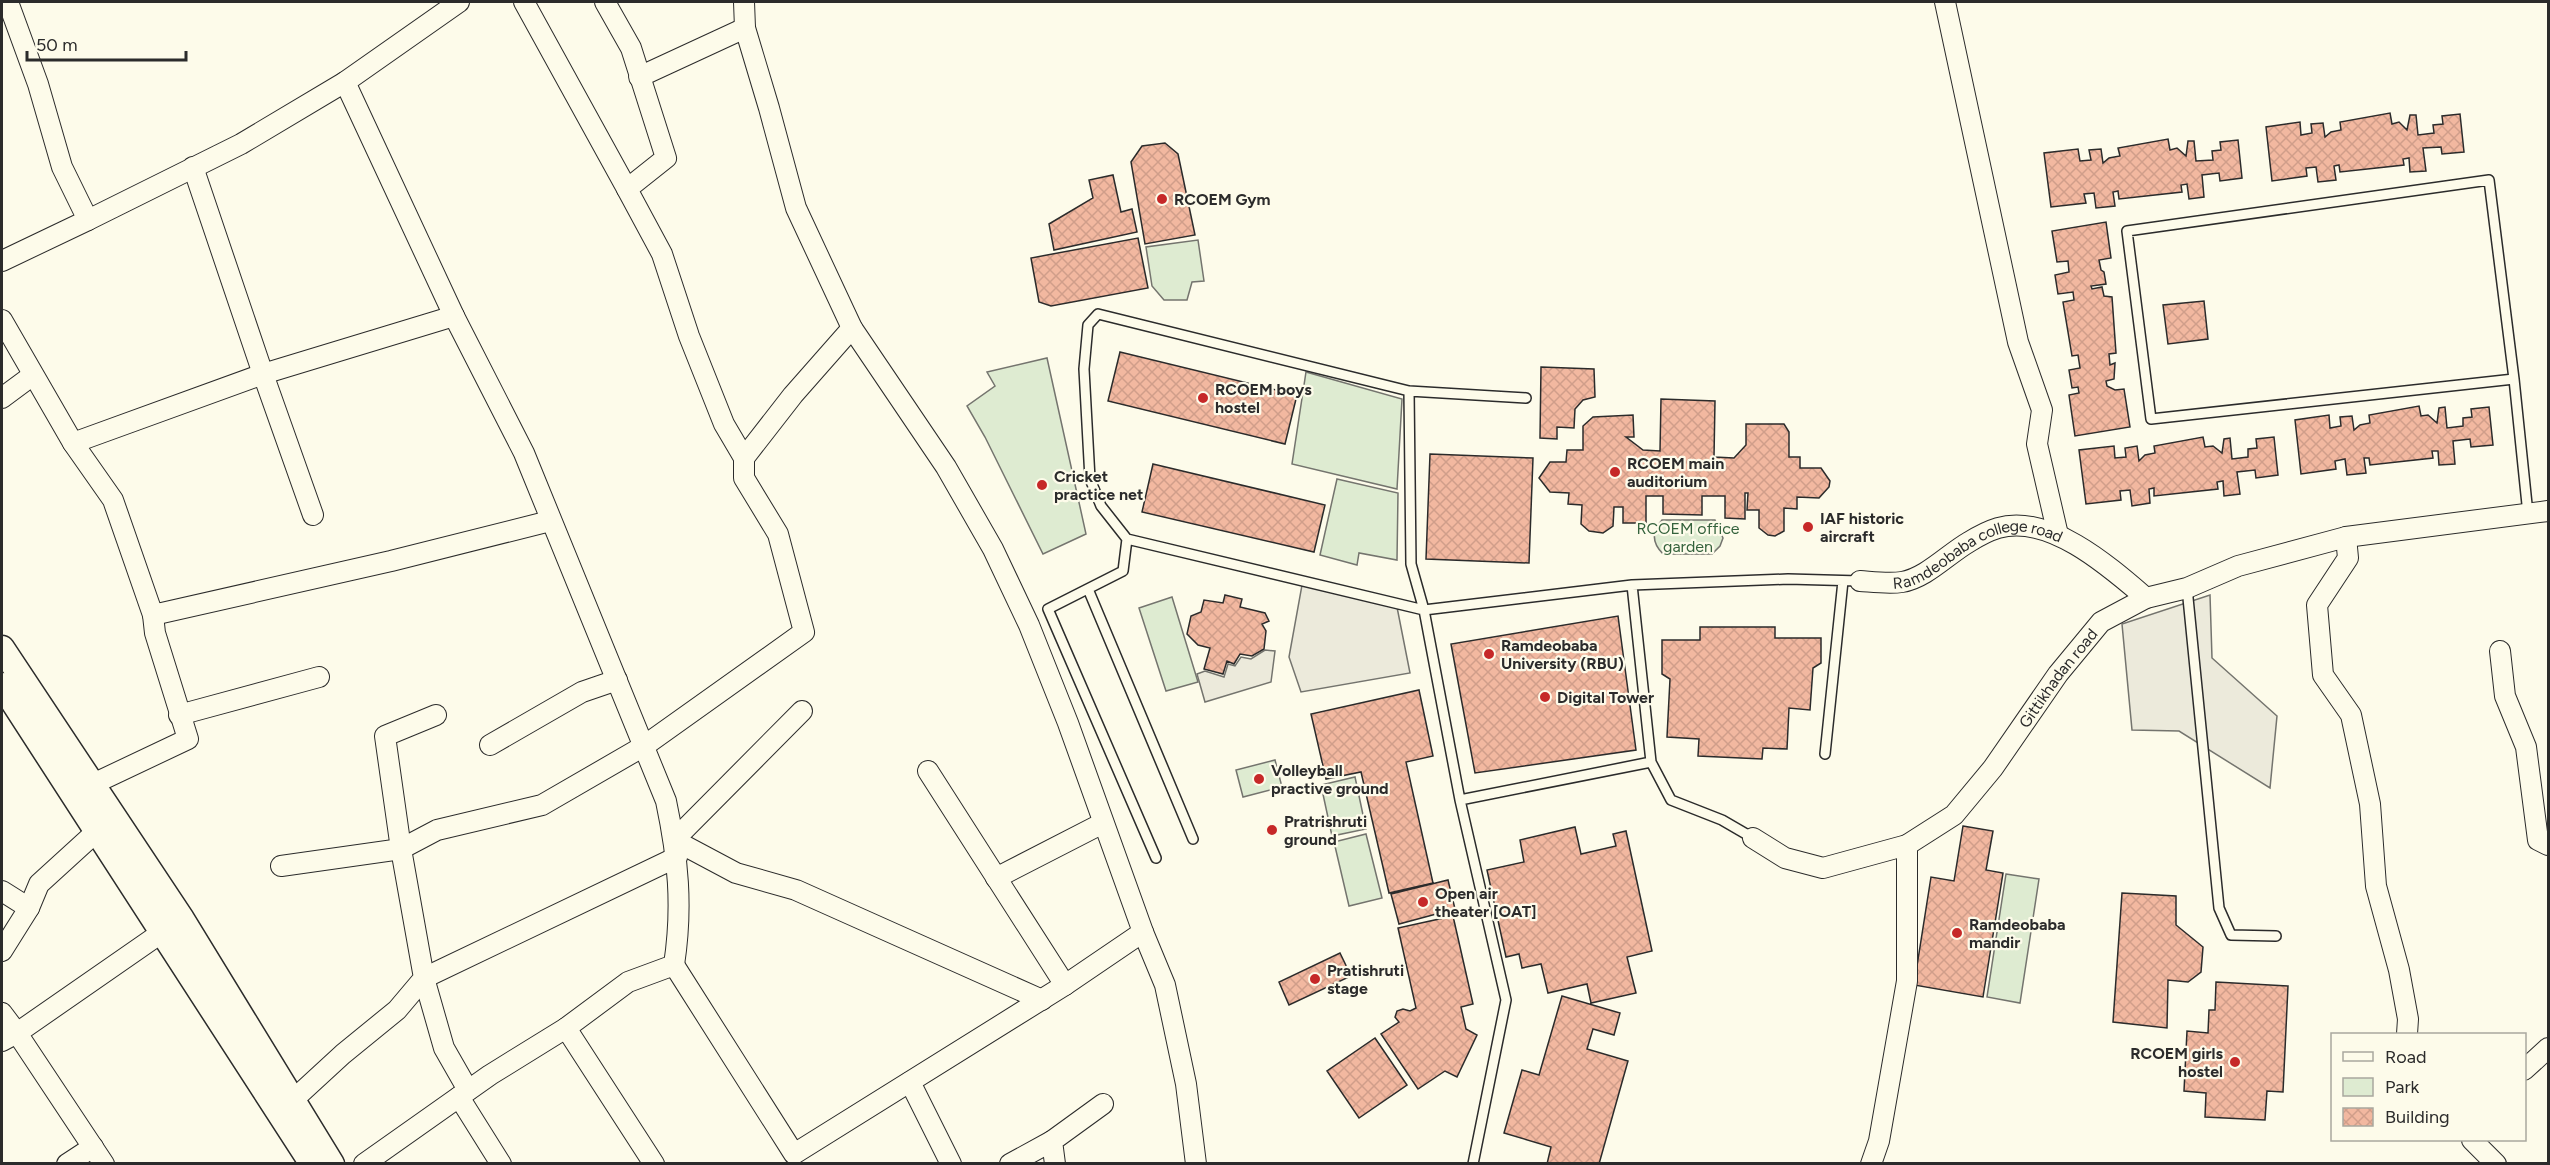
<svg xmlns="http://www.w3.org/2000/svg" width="2550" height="1165" font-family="Figtree,sans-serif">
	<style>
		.green { fill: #deebd1; stroke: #74746e; stroke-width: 1.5 }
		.parking { fill: #eceadb; stroke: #74746e; stroke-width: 1.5 }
		.building { fill: url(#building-cross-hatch); stroke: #2b2b2b; stroke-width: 1.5 }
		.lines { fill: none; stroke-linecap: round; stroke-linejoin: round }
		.service-casing { stroke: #2b2b2b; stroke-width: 12 }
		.minor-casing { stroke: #2b2b2b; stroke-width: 22 }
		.tertiary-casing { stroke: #2b2b2b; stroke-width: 27 }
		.service { stroke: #fdfbea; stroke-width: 9 }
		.minor { stroke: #fdfbea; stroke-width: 20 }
		.tertiary { stroke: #fdfbea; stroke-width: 24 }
		.poi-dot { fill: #c62828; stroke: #fdfbea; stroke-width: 2 }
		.labels { text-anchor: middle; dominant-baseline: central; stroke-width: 4.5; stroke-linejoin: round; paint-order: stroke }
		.poi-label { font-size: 16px; font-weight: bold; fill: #2b2b2b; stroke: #fdfbea; text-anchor: start }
		.park-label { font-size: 16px; fill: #34623c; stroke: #fdfbea }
		.street-label { font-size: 16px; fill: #2b2b2b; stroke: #fdfbea }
	</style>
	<defs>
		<pattern id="building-cross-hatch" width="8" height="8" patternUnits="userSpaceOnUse" patternTransform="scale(1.5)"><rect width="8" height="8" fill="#f2b8a0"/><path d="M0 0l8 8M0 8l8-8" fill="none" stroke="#d09e8a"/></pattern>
	</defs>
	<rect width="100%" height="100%" fill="#fdfbea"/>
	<path class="green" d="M1198,240L1204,281L1192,282L1187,300H1164L1152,286L1146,247Z
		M1047,358L1086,534L1043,554L985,437L967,406L995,386L987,372Z
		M1306,372L1402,399L1397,489L1292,464Z
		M1337,479L1398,493L1397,560L1359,553L1357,565L1320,555Z
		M1662,520H1715L1723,538L1720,546L1712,554H1663C1652,543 1651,532 1662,520Z
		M1172,597L1198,682L1166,691L1139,608Z
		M1275,760L1282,787L1243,797L1236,770Z
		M1355,777L1366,829L1332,836L1321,785Z
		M1366,834L1382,898L1349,906L1334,842Z
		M2006,874L2039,879L2020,1003L1987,997Z"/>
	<path class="parking" d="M1302,585L1396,602L1410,673L1301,692L1289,657Z
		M2210,595L2212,658L2277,716L2270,788L2179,731L2132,730L2122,624Z
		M1265,650L1275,651L1271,682L1205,702L1197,674L1205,671L1224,677L1228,664L1235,666L1241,657L1251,659Z"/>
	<path class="building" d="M2390,113L2392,124L2399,122L2407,130L2410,115H2416L2418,135L2434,133L2433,125L2443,124L2442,116L2460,114L2464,152L2442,154L2441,147L2423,148L2426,171L2410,172L2409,158L2403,159L2404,165L2340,172L2339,165L2334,166L2336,180L2318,182L2316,167L2306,168L2307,176L2272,181L2266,127L2300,122L2301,135L2312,133L2311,124L2323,123L2325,137L2331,132L2341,130L2340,122Z
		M2168,139L2170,150L2177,148L2186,156L2188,141H2194L2196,161L2213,160L2212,151L2221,150L2220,142L2238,140L2242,178L2220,181L2219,173L2202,175L2204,197L2189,199L2187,184L2181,185L2182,192L2119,199L2118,191L2113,192L2115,206L2096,208L2094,193L2084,194L2086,203L2051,207L2044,153L2078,149L2080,161L2091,160L2089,150L2101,149L2103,163L2109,158L2120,156L2118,148Z
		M1165,143L1178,154L1195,235L1145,244L1131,162L1142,146Z
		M1113,175L1121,212L1132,209L1137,232L1054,250L1049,224L1093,198L1089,180Z
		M2106,222L2111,258L2099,260L2101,270L2104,272L2106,284L2091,286L2092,289L2102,287L2104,296L2112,297L2116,353L2109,354L2110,365L2115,363L2114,379L2106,381L2107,386L2115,390L2124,389L2130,427L2075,436L2069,395L2079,393L2078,387L2072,388L2069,370L2080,368L2078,355L2072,356L2063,302L2074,300L2073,292L2058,294L2055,275L2069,272L2068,261L2057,262L2052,231Z
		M1138,238L1148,288L1051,306L1039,302L1031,258Z
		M2204,301L2208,339L2168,344L2163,305Z
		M1120,352L1297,395L1285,444L1108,401Z
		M1541,367L1594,369L1595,397L1583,400L1575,409L1574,428L1557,427V439L1540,438Z
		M1661,399L1715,401L1714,457L1734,458L1746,445V424H1784L1789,432V457H1800V468H1821L1830,481L1829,487L1819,498L1797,497V509L1784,508V531L1775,536L1768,535L1759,528V510H1747L1748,493H1745V519L1725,518V496H1702V515L1663,514V496H1646V523H1623V507H1614L1613,526L1603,533L1589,531L1581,524L1582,505L1568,504L1569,493L1550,492L1539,478L1550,462H1566L1567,450H1583V426L1593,417L1633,415L1634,437H1626L1643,450L1660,451Z
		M2419,406L2421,416L2428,415L2437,423L2439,408L2445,407L2447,428L2463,426V418L2472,417L2471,409L2489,407L2493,445L2471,447L2470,439L2453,441L2455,464L2439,465L2438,451H2432L2433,458L2370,465L2369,458H2364L2366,473L2347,475L2345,459L2335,461L2336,469L2301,474L2295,420L2329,415L2330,428L2341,426L2340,417L2352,416L2354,430L2360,425L2370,423L2369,415Z
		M2203,437L2205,447L2213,446L2222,453L2224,439L2230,438L2232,459L2248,457V449L2257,448L2256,439L2274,437L2278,475L2256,478L2255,470L2237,472L2240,494L2224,496L2223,481L2217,482L2218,489L2154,496V488L2149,489L2150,503L2132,506L2130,490L2120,491L2121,500L2086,504L2079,450L2114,446L2115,458L2126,457L2125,448L2137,446L2139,461L2145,455L2155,453L2154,446Z
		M1430,454L1533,458L1529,563L1426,559Z
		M1153,464L1325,505L1314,552L1142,512Z
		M1225,595L1242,599L1240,607L1265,613L1269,621L1262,624L1266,631L1264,649L1252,656L1240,654L1234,664L1227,661L1223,674L1204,669L1210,648L1198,645L1187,634L1191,616L1201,612L1204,600L1223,603Z
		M1618,616L1636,750L1475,773L1451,644Z
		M1700,627H1775V638H1821V663L1813,668L1810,710L1789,708L1787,749L1763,748L1762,759L1698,756L1699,739L1667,737L1670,679L1662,674V640H1700Z
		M1419,690L1433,756L1406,762L1433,883L1389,893L1361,772L1326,779L1311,714Z
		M1963,826L1993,831L1986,870L2003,873L1983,997L1914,985L1931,877L1954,881Z
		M1575,827L1581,854L1616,846L1613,834L1626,831L1652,951L1627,957L1636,993L1591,1003L1587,984L1548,993L1541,964L1522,968L1519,954L1506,957L1487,870L1524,862L1520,840Z
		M1448,880L1455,909L1399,924L1391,894Z
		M2122,893L2176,896V925L2203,947L2201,972L2188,982L2168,980L2167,1028L2113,1022Z
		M1453,916L1473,1004L1461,1007L1466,1029L1477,1035L1457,1077L1445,1071L1418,1089L1381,1034L1399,1022L1395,1017L1397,1011L1403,1009L1410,1011L1416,1008L1398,928Z
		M1340,953L1351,976L1289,1005L1279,982Z
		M2216,982L2288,986L2283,1092L2267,1091L2265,1120L2205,1117L2206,1093L2184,1091L2187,1031L2208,1033L2209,1010H2215Z
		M1562,996L1620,1013L1614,1035L1593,1029L1587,1049L1628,1061L1599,1164H1547L1551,1147L1504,1133L1522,1070L1539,1075Z
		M1375,1038L1407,1085L1359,1118L1327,1071Z"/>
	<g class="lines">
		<defs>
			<path id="service" d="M2514,379L2151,419L2127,231L2489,180L2514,379L2528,514
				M1409,391L1526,398
				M1127,539L1123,571L1048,609L1156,858
				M1632,585L1651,762
				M2187,588L2219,908L2231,935L2276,936
				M1088,589L1193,839
				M1825,754L1843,581
				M1460,800L1506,1000L1473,1164
				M1753,838L1722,820L1671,800L1651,762L1460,800L1424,610L1127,539L1101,506L1090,479L1084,369L1088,325L1098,314L1409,391L1411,564L1424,610L1632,585L1788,579L1860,581"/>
			<g id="minor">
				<path d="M524,2L627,189"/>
				<path d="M605,2L631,48L666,158L627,189L662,254L689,336L724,424L744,458L793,395L852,328"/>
				<path d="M1945,2L2018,342L2042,410L2037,444L2058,535"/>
				<path d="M639,77L745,28"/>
				<path d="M345,82L454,316L524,453L666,801C678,858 683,906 674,965L628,982L566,1028L654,1164"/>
				<path d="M193,167L263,374L313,515"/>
				<path d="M88,220L241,144L345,82L459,2"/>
				<path d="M2,261L88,220L62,167L38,84L8,2"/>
				<path d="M2,320L73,443L263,374L454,316"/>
				<path d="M2,398L33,375"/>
				<path d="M73,443L113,500L153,615L391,561L550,521"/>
				<path d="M2346,537L2348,558L2317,605L2323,675L2351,715L2370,804L2376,886L2399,970L2408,1019L2407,1034"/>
				<path id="s1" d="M1860,581C1874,582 1889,584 1902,582C1926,578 1948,554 1969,542C1977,537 1988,531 1998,528C2049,513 2110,567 2146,598"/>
				<path d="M2500,651L2505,696L2526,747L2538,840L2548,845"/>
				<path d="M802,711L674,840L736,873L796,890L1042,1000"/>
				<path d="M179,715L319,677"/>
				<path d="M490,745L582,692L617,680"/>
				<path d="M928,771L1065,985"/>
				<path d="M93,784L188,739L155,633L153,615"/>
				<path id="s2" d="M1753,838L1785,858L1823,868L1907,845L1954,815L1993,768L2058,674L2101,622L2146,598L2187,588L2238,566L2346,537L2548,511"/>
				<path d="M281,866L401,849L437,830L542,805L644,746L804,632L778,534L744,478V458"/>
				<path d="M996,878L1103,823"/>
				<path d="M2,891L29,908"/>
				<path d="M1143,932L1165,985L1186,1084L1196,1164"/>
				<path d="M2,951L29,908L39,884L107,822"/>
				<path d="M674,965L794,1154L1065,985L1143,932L1068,723L1029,625L993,549L946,467L852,328L796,208L769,108L745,28L744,2"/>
				<path d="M2,1013L17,1033L2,1041"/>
				<path d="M2524,1070L2548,1048"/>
				<path d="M910,1082L951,1164"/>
				<path d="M468,1090L444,1048L424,978L677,857"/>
				<path d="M459,1097L501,1164"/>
				<path d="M293,1100L343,1054L397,1010L424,978L401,849L385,736L436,715"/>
				<path d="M2472,1140L2496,1164"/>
				<path d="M67,1164L93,1147"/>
				<path d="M104,1164L17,1033L174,924"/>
				<path d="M364,1164L490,1075L566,1028"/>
				<path d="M1010,1164L1052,1141"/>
				<path d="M1055,1164L1052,1141L1103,1104"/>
				<path d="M1871,1164L1879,1141L1907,981V845"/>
			</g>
			<path id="tertiary" d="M2,648L182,919L332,1164
				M2,685L312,1164"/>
		</defs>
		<use href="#service" class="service-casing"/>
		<use href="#minor" class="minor-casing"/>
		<use href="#tertiary" class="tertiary-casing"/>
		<use href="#service" class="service"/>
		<use href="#minor" class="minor"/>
		<use href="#tertiary" class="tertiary"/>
	</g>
	<g class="poi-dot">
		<circle cx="1162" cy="199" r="6"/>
		<circle cx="1203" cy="398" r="6"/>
		<circle cx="1615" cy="472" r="6"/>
		<circle cx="1042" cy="485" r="6"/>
		<circle cx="1808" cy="527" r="6"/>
		<circle cx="1489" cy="654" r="6"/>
		<circle cx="1545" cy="697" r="6"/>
		<circle cx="1259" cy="779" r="6"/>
		<circle cx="1272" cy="830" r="6"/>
		<circle cx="1423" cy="902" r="6"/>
		<circle cx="1957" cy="933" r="6"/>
		<circle cx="1315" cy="979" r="6"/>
		<circle cx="2235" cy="1062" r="6"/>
	</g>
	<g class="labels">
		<g class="poi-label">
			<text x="1174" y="199">RCOEM Gym</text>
			<text x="1215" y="389">RCOEM boys<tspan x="1215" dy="18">hostel</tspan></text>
			<text x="1627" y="463">RCOEM main<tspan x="1627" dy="18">auditorium</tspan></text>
			<text x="1054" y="476">Cricket<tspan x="1054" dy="18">practice net</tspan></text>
			<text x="1820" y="518">IAF historic<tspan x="1820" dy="18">aircraft</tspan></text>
			<text x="1501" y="645">Ramdeobaba<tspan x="1501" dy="18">University (RBU)</tspan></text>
			<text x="1557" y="697">Digital Tower</text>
			<text x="1271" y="770">Volleyball<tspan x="1271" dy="18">practive ground</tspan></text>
			<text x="1284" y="821">Pratrishruti<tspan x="1284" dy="18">ground</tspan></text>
			<text x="1435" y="893">Open air<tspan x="1435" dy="18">theater [OAT]</tspan></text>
			<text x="1969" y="924">Ramdeobaba<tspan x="1969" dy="18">mandir</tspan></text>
			<text x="1327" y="970">Pratishruti<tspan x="1327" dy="18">stage</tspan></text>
			<text x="2223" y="1053" text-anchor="end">RCOEM girls<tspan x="2223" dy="18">hostel</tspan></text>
		</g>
		<g class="park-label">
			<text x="1688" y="528">RCOEM office<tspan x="1688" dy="18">garden</tspan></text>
		</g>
		<g class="street-label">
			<text stroke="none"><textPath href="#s1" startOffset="126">Ramdeobaba college road</textPath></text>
			<text stroke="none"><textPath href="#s2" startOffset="392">Gittikhadan road</textPath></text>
		</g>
	</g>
	<rect width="2550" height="1165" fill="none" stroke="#2b2b2b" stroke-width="6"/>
	<rect x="2331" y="1033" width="195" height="108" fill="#fdfbea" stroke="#a9a89e" stroke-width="1.5"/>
	<rect x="2343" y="1052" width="30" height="9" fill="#fdfbea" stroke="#a9a89e" stroke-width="1.5"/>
	<text x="2385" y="1063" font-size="18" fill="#2b2b2b">Road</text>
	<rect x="2343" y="1078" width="30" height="18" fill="#deebd1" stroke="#a9a89e" stroke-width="1.5"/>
	<text x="2385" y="1093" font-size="18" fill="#2b2b2b">Park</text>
	<rect x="2343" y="1108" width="30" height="18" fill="url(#building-cross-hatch)" stroke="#a9a89e" stroke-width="1.5"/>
	<text x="2385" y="1123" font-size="18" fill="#2b2b2b">Building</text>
	<path d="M27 51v9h159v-9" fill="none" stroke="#2b2b2b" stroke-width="3"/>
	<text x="36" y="51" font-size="18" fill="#2b2b2b" stroke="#fdfbea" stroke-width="4.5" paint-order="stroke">50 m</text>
</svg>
